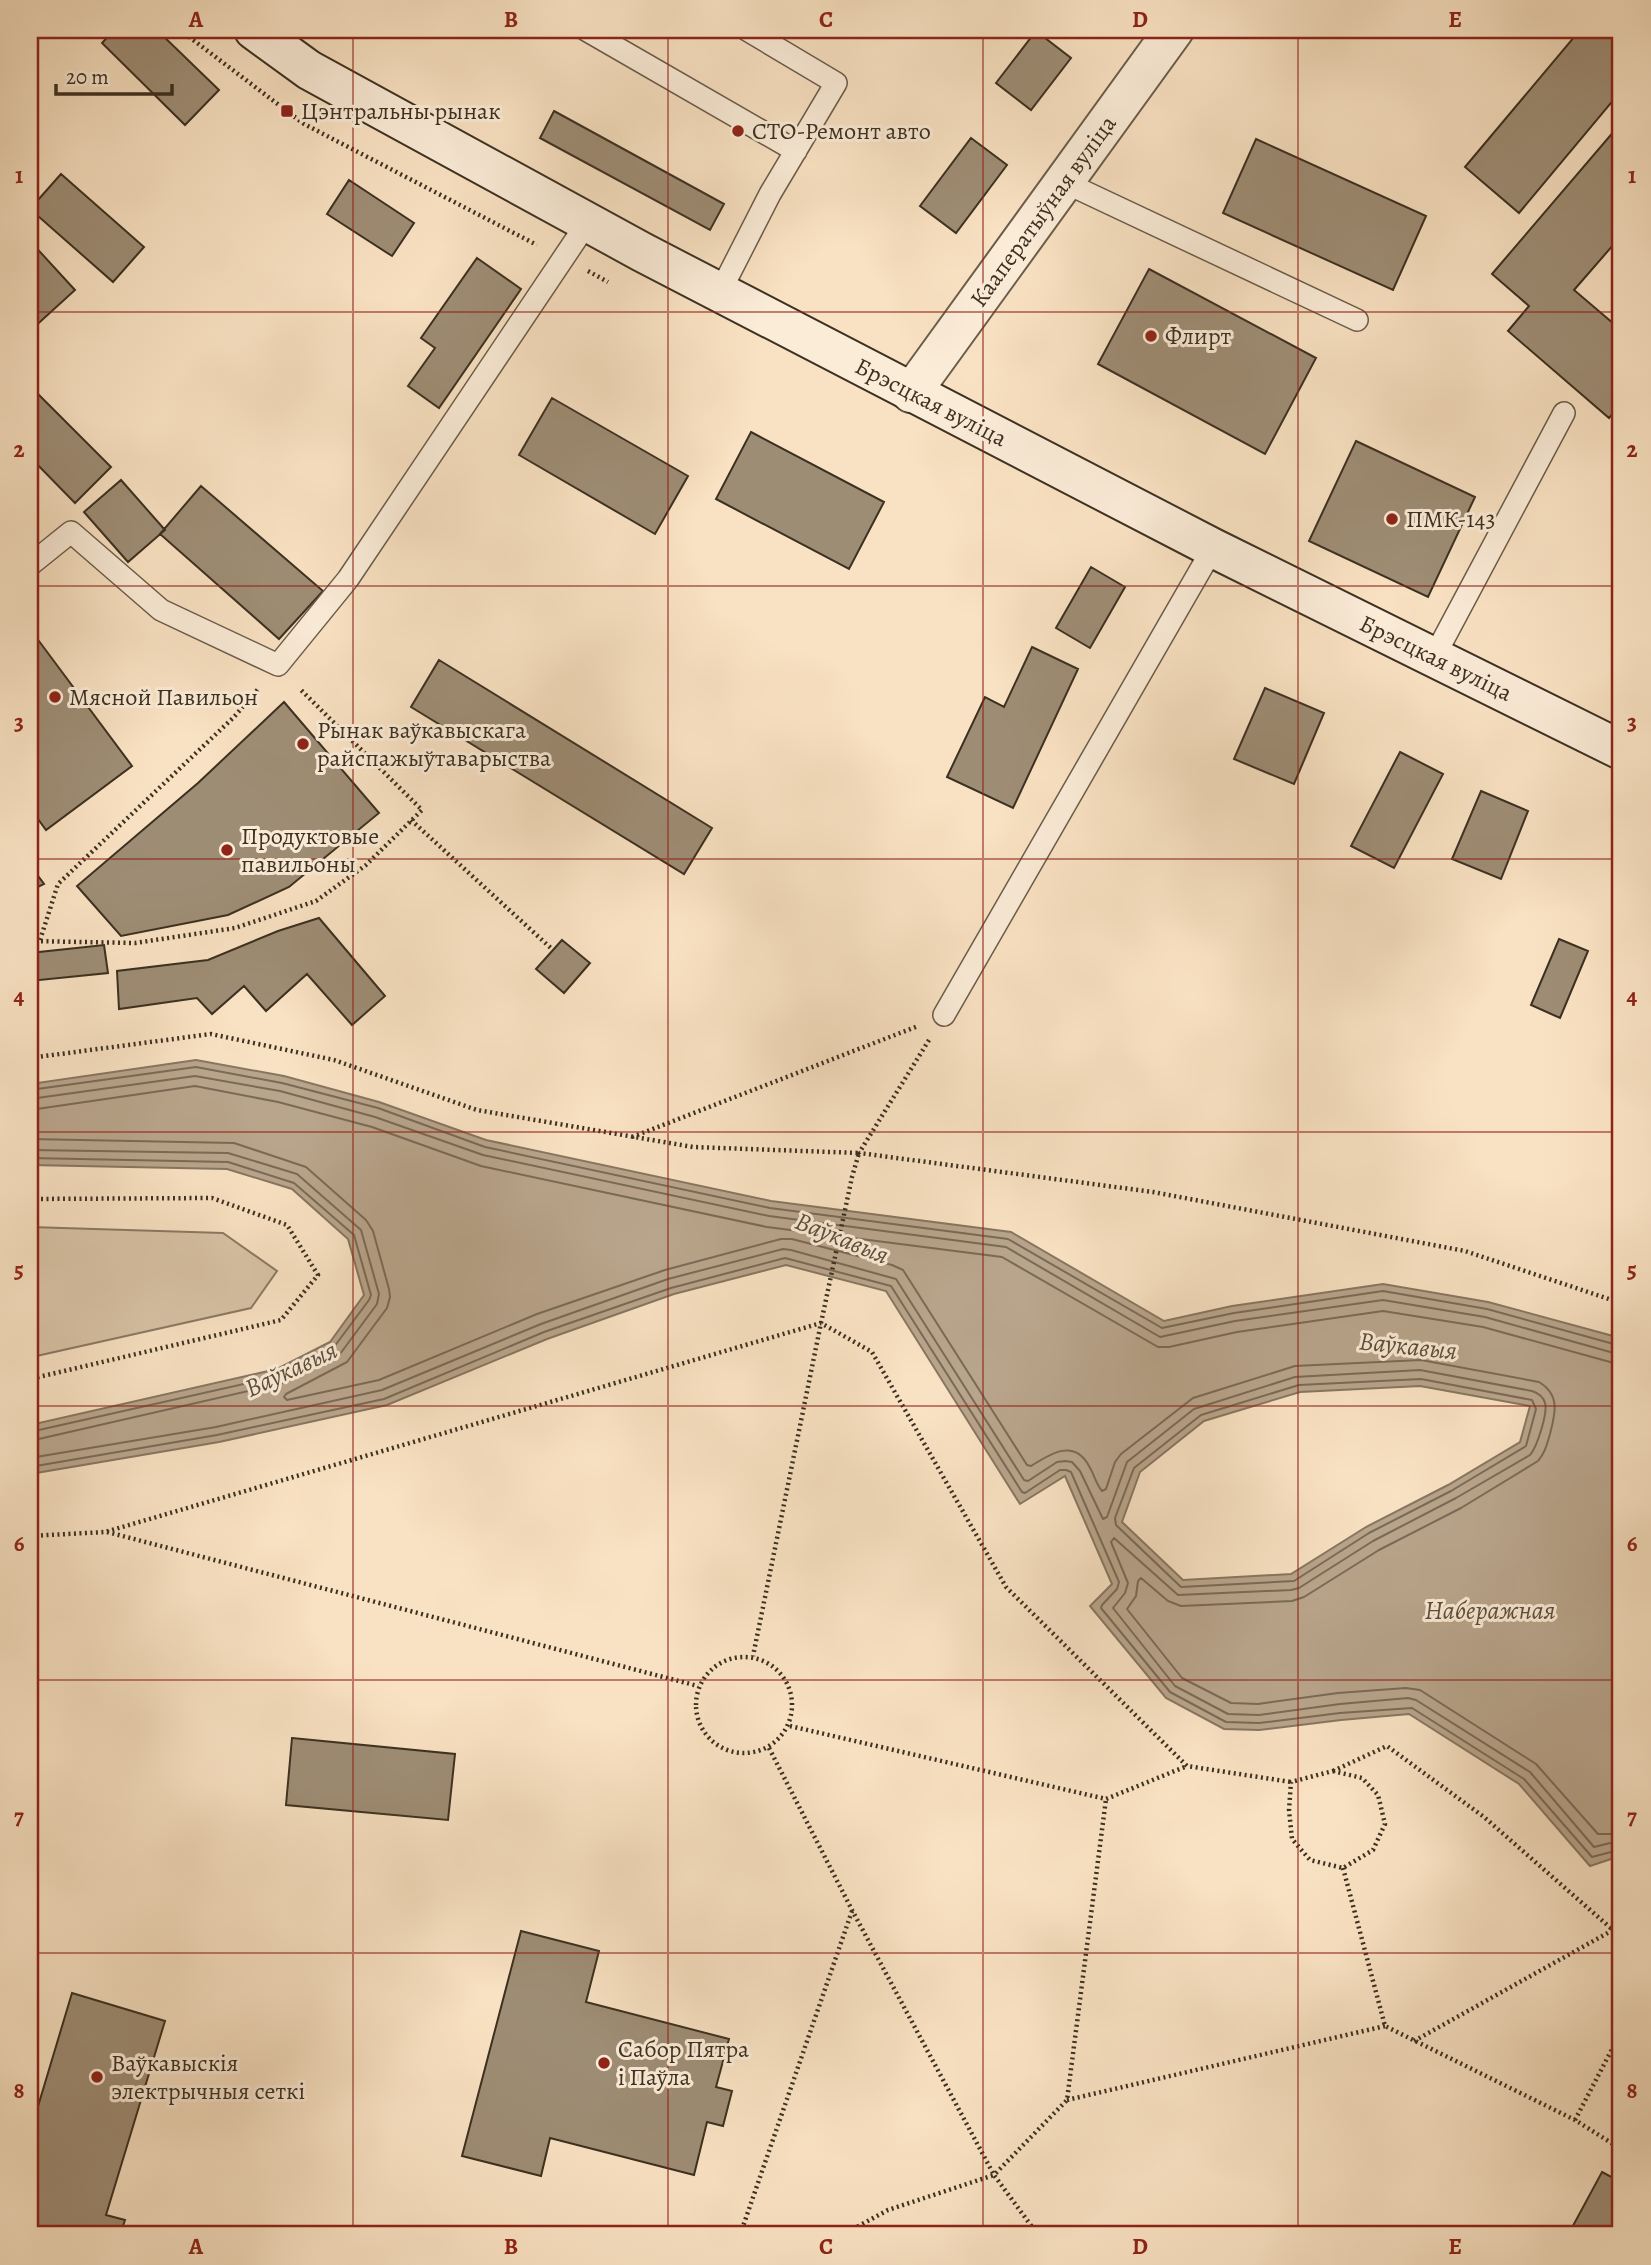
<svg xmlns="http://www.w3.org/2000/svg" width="1651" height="2265" font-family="Alegreya,serif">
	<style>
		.green { fill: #d9c4a7; stroke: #8a7a64; stroke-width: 2 }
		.water { fill: #b9a58c; stroke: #877661; stroke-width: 2; fill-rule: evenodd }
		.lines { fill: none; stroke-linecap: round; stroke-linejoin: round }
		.shore { stroke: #7a6a56; stroke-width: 2 }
		.building { fill: #9e8d75; stroke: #3c3021; stroke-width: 2 }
		.lane-casing { stroke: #6b5c4a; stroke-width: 24 }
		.street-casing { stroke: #6b5c4a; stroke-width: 42 }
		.secondary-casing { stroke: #3c3021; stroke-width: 42 }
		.path { stroke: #3c3021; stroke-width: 4.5; stroke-dasharray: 2 3.5; stroke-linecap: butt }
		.lane { stroke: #fbecd8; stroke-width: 21 }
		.street { stroke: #fbecd8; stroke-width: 38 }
		.secondary { stroke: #fbecd8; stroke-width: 38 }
		.grid { fill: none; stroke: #8f2418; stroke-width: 2; stroke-opacity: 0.55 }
		.poi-dot { fill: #8f2418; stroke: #fbecd8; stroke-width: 2.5 }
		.labels { text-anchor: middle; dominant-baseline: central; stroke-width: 6; stroke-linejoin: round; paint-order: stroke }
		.poi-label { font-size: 24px; fill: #3c3021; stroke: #fbecd8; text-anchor: start }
		.street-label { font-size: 24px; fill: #3c3021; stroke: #fbecd8 }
		.water-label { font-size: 26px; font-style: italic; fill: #5b4d3c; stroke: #fbecd8 }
		.neatline { fill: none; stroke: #8f2418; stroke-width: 2.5 }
		.grid-label { font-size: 23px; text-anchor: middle; font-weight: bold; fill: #8f2418 }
	</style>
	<rect width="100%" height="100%" fill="#f9e2c3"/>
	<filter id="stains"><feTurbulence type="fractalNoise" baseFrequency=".00286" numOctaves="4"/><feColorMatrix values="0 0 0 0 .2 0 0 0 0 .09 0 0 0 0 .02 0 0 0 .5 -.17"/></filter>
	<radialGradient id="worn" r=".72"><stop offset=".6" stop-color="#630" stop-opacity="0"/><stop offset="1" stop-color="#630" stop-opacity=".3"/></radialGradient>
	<path class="green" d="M30,1227L223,1233L277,1271L251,1308L32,1357L30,1343Z"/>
	<path class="water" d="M196,1060L284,1076L379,1102L486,1140L771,1201L1011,1232L1164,1321L1232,1306L1383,1284L1488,1302L1613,1336L1621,1341V1861L1611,1859L1590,1866L1519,1784L1409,1714L1341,1720L1259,1730L1224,1729L1166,1698L1090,1606L1112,1584L1065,1476L1020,1504L886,1291L786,1265L674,1294L547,1339L387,1405L219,1442L30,1474V1425L277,1369L330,1342L364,1295L348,1239L292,1189L227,1169L30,1165V1084ZM1420,1386L1530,1406L1520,1442L1448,1485L1366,1527L1291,1574L1183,1580L1122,1522L1140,1472L1204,1421L1300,1392Z"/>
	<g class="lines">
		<path class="shore" d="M30,1090L196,1067L282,1083L378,1108L485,1147L770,1208L1008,1239L1162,1328L1234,1313L1383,1291L1487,1309L1621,1346
			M30,1099L195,1076L280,1091L375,1117L483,1155L769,1216L1006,1247L1160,1337L1235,1321L1383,1300L1485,1317L1621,1355
			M30,1110L195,1086L278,1102L372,1127L481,1166L767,1227L1002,1257L1158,1347H1169L1237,1332L1383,1311L1483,1327L1621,1365
			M30,1139L234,1143L306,1167L366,1220L373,1231L389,1289L390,1297L387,1308L347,1362L286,1394L284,1397L287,1400L379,1380L537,1314L665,1270L781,1239H792L892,1265L903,1270L1027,1465L1031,1466C1050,1454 1074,1438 1089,1466C1094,1474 1096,1484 1102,1491L1106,1489L1115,1462L1121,1454L1193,1398L1295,1366L1421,1360L1539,1382C1561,1395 1555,1414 1550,1434C1547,1444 1545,1453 1538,1461L1461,1508L1379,1550L1304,1597L1292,1601L1181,1606L1168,1601L1141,1578L1138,1581L1136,1596L1127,1609L1182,1678L1231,1703L1258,1704L1338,1693L1406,1688L1420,1690L1536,1764L1598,1834H1621
			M30,1150L228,1153L297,1174L361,1230L379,1294L377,1304L340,1354L283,1383L30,1441
			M30,1158L228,1162L294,1183L354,1235L371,1295L369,1300L334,1347L279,1376L30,1432
			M1421,1379L1532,1400L1536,1409L1526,1446L1451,1491L1369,1533L1294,1581L1181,1587L1116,1525L1115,1518L1134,1468L1201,1415L1299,1385Z
			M30,1458L216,1427L382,1390L541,1324L668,1279L783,1249L791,1250L896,1279L1024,1480L1028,1481L1057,1462L1065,1461L1072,1462L1080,1471L1103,1519L1107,1517L1127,1462L1194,1409L1295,1377L1420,1370L1532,1391C1538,1393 1543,1396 1545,1403C1548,1413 1537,1447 1530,1455L1456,1498L1373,1541L1299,1588L1291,1590L1178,1595L1114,1538L1111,1542L1128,1583L1125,1593L1113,1608L1175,1686L1228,1714L1259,1715L1340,1704L1408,1698L1416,1700L1530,1772L1594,1847L1610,1843L1621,1845
			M30,1467L217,1435L384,1399L544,1332L671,1288L785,1258L891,1286L1022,1492L1025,1493L1060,1470H1066L1071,1472L1119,1582L1117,1589L1102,1605L1101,1608L1170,1692L1226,1722L1259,1723L1340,1713L1412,1708L1524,1779L1592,1857L1611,1852L1621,1854"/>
	</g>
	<path class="building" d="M114,30H157L219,90L185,125L102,43Z
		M1580,30H1604L1621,45V91L1519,213L1465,167Z
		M1036,31L1071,58L1031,110L996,83Z
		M554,111L724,204L710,230L540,138Z
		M1621,123V236L1574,290L1621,330V404L1609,418L1508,331L1529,306L1492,274Z
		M971,138L1007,165L956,233L920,206Z
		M1256,139L1426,216L1393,290L1223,213Z
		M61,174L144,247L113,282L30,209Z
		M349,180L414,223L392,256L327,214Z
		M30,241L75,290L30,331Z
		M477,258L521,289L439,408L408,386L435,348L421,338Z
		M1149,269L1316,358L1265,454L1098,364Z
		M30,386L111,467L75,503L30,457Z
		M552,398L688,476L655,534L519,455Z
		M751,432L884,502L849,569L716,499Z
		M1356,441L1475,497L1428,597L1309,541Z
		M121,480L165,530L128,562L84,512Z
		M201,486L323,591L279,639L160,534Z
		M1091,567L1125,587L1090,648L1056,628Z
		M30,629L132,766L46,830L30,808Z
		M1032,647L1078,669L1013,808L947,777L985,697L1004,707Z
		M439,660L712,828L684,874L411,707Z
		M1265,688L1324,713L1294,784L1234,759Z
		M284,702L379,813L289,887L228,915L121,936L77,886L198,783Z
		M1400,752L1443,774L1394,868L1351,846Z
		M1481,791L1528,811L1501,879L1452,859Z
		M30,865L44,884L30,891Z
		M319,918L385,996L352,1025L307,974L266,1011L244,986L212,1014L197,998L119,1009L117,971L208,960L278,931Z
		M1559,939L1588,951L1560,1018L1531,1005Z
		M562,940L590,963L564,993L536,969Z
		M104,945L108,973L30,981V953Z
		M292,1738L455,1754L448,1820L286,1805Z
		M521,1931L599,1951L586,2002L729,2039L716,2087L732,2091L723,2126L707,2122L694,2175L550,2138L541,2176L462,2156Z
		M72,1993L165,2021L106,2215L125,2220L120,2235H30V2133Z
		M1602,2172L1621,2182V2235H1568Z"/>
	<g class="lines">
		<defs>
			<path id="lane" d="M586,30L796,151
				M1064,182L1357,320
				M720,292L770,194L836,83L747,30
				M30,565L71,532L161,610L278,665L348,579L587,223
				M1434,657L1564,413
				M944,1015L1213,548"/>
			<path id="street" d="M911,393L1174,30"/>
			<path id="secondary" d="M254,30L309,70L642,252L1213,548L1621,750"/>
		</defs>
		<use href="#lane" class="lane-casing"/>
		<use href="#street" class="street-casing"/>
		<use href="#secondary" class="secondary-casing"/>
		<path class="path" d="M180,30L304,124L537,245
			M588,271L608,282
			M411,820L553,950
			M40,940L58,884L234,717L259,688
			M30,941L135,943L235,928L316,901L366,865L422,810L299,688
			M929,1040L859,1153L1153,1192L1465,1251L1621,1303
			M30,1058L211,1034L334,1060L477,1110L693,1147L859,1153L852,1177L821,1323L753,1656
			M632,1137L918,1026
			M30,1199L212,1198L287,1225L318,1275L281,1320L30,1379
			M107,1532L698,1686
			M30,1536L105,1532L821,1323L872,1352L1006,1587L1187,1766L1291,1782
			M696 1705a48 48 0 1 1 96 0a48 48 0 1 1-96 0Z
			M790,1726L1106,1799L1187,1766
			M769,1748L852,1910L994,2175L888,2210L842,2235
			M1333,1771L1387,1746L1484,1817L1613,1930L1621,1932
			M1333,1771L1362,1778L1378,1795L1385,1824L1373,1850L1343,1868L1310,1860L1292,1839L1289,1810L1291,1782Z
			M1343,1868L1385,2026L1575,2120L1621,2149
			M1414,2041L1613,1930
			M1067,2100L1385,2026
			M1575,2120L1621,2032
			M740,2235L852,1911
			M1038,2235L994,2175L1067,2100L1106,1799"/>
		<use href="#lane" class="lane"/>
		<use href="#street" class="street"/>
		<use href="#secondary" class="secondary"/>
	</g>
	<path class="grid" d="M353,30V2235M668,30V2235M983,30V2235M1298,30V2235M30,312H1621M30,586H1621M30,859H1621M30,1132H1621M30,1406H1621M30,1680H1621M30,1953H1621"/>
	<g class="poi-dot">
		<rect x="280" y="104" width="14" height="14" rx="3.5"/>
		<circle cx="738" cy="131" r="7"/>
		<circle cx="1151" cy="336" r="7"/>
		<circle cx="1392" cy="519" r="7"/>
		<circle cx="55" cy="697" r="7"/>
		<circle cx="303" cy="744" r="7"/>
		<circle cx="227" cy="850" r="7"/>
		<circle cx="604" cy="2063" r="7"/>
		<circle cx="97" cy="2077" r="7"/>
	</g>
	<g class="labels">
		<g class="poi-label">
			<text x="301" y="111">Цэнтральны рынак</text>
			<text x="752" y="131">СТО-Ремонт авто</text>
			<text x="1165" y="336">Флирт</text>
			<text x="1406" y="519">ПМК-143</text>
			<text x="69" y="697">Мясной Павильон</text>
			<text x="317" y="730">Рынак ваўкавыскага<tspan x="317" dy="28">райспажыўтаварыства</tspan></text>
			<text x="241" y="836">Продуктовые<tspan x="241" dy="28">павильоны</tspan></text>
			<text x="618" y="2049">Сабор Пятра<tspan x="618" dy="28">і Паўла</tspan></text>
			<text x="111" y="2063">Ваўкавыскія<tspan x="111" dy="28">электрычныя сеткі</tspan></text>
		</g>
		<g class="street-label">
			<text transform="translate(1043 211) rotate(-54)">Кааператыўная вуліца</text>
			<text transform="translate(931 402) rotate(27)">Брэсцкая вуліца</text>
			<text transform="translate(1436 658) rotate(26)">Брэсцкая вуліца</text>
		</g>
		<g class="water-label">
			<text transform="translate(842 1238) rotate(22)">Ваўкавыя</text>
			<text transform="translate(1408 1346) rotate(6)">Ваўкавыя</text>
			<text transform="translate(291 1369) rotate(-25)">Ваўкавыя</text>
			<text x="1490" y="1610">Наберажная</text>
		</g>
	</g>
	<rect width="1651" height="2265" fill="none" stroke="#f9e2c3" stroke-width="77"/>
	<path d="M56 84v10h116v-10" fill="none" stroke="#3c3021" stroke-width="3.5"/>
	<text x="66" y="84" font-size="21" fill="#3c3021" stroke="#fbecd8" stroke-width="5" paint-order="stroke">20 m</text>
	<rect x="38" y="38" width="1574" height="2188" class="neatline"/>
	<g class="grid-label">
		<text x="196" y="27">A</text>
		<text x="511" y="27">B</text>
		<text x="826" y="27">C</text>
		<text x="1140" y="27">D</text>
		<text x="1455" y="27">E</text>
		<text x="19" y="183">1</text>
		<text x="1632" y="183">1</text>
		<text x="19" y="457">2</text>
		<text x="1632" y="457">2</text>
		<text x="19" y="730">3</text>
		<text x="1632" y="730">3</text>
		<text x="19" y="1004">4</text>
		<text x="1632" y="1004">4</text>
		<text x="19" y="1277">5</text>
		<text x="1632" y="1277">5</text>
		<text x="19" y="1551">6</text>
		<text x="1632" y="1551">6</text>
		<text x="19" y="1824">7</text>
		<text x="1632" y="1824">7</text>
		<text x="19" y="2098">8</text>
		<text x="1632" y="2098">8</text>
		<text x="196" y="2254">A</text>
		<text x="511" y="2254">B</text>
		<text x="826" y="2254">C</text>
		<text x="1140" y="2254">D</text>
		<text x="1455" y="2254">E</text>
	</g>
	<rect width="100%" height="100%" filter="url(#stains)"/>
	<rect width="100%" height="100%" fill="url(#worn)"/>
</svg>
